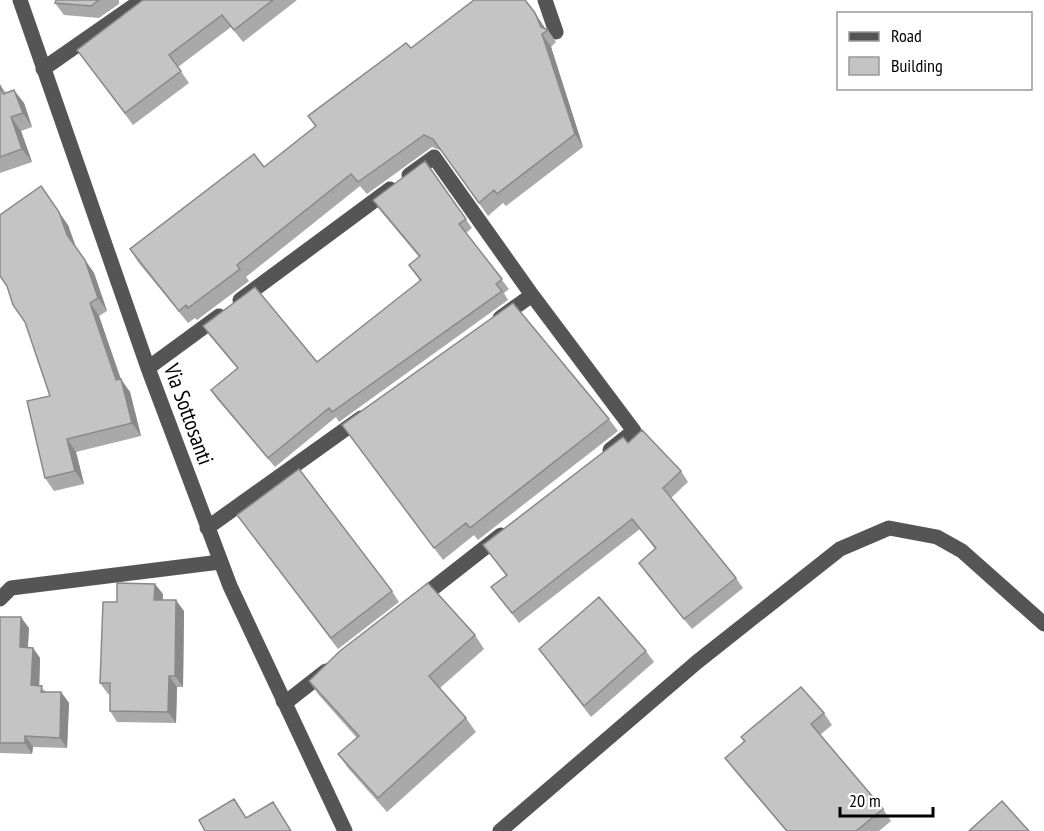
<svg xmlns="http://www.w3.org/2000/svg" width="1044" height="831" font-family="'PT Sans Narrow',sans-serif">
	<style>
		.lines { fill: none; stroke-linecap: round; stroke-linejoin: round }
		.minor { stroke: #555; stroke-width: 15 }
		.wall { fill: #a9a9a9 }
		.shaded-wall { fill: #898989 }
		.building { fill: #c4c4c4; stroke: #898989; stroke-width: 1.5 }
		.labels { text-anchor: middle; dominant-baseline: central; stroke-width: 5; stroke-linejoin: round; paint-order: stroke }
		.street-label { font-size: 22px; fill: #000; stroke: #fff }
	</style>
	<rect width="100%" height="100%" fill="#fff"/>
	<g class="lines">
		<path class="minor" d="M20,0L148,368L230,586L345,831
			M545,0L556,32
			M43,69L142,0
			M409,175L434,157L532,295L634,431L610,450
			M240,300L390,189
			M500,318L532,295
			M148,368L219,316
			M207,528L361,418
			M0,599L11,588L220,562
			M418,600L501,535
			M283,701L285,703L326,671
			M500,831L697,662L840,549L889,528L937,537L962,551L1044,624"/>
	</g>
	<path class="wall" d="M56,0H119V4L99,18L64,15L55,3Z
		M143,0H297L243,42L231,27L178,67L189,83L133,125L77,50Z
		M543,25L545,28L548,30L556,42L551,47L583,147L506,206L503,203L488,216L442,151L432,147L367,194L360,186L246,277L249,281L197,320L195,318L188,323L138,262L130,249L264,167L315,126L308,116L411,48Z
		M0,85L6,93L24,103L32,127L21,131L32,162L0,173Z
		M425,161L472,228L466,233L509,289L504,293L508,300L339,422L336,417L275,467L217,399L211,390L237,368L209,335L203,326L317,362L420,281L409,265L419,257L379,209L373,200Z
		M68,225L76,247L94,273L107,311L99,316L120,379L130,392L141,436L76,452L84,484L54,491L45,478L50,396Z
		M609,419L618,431L478,540L474,535L443,560L342,425Z
		M628,443L681,471L688,482L671,498L736,578L743,588L692,629L646,573L639,563L655,549L640,529L519,623L491,587L506,576L483,545Z
		M237,515L392,591L399,602L338,649Z
		M163,594L162,600L184,611L183,687H177L176,723L117,722L110,711V694H108L100,683L117,602Z
		M0,617L29,628L28,647L33,648L40,658L39,685L46,692H61L69,703L67,748L33,747L32,754L0,753Z
		M475,635L484,649L440,688L466,718L476,732L387,812L348,768L338,754L357,738L318,694L309,681Z
		M539,649L646,651L654,662L591,717Z
		M824,713L832,725L820,735L883,809L891,821L879,831H786L734,770L725,758L744,742L741,737Z"/>
	<path class="shaded-wall" d="M535,13L543,25L546,31L541,27Z
		M542,34L551,47L583,147L575,134Z
		M14,90L24,103L32,127L23,113Z
		M11,117L21,131L32,162L22,149Z
		M59,212L68,225L76,248L67,235Z
		M85,260L94,273L107,311L98,298Z
		M90,303L99,316L123,385L121,379L130,392L141,436L132,423Z
		M67,439L76,452L84,484L75,471Z
		M155,584L163,594L162,611L154,600Z
		M176,600L184,611L183,687L175,676Z
		M21,617L29,628L27,658L20,647Z
		M33,648L40,658L39,696L31,685Z
		M169,676L177,687L176,723L168,712Z
		M61,692L69,703L67,748L60,738Z
		M25,736L33,747L32,754L25,743Z"/>
	<path class="building" d="M56,0H99L91,6L55,3Z
		M143,0H273L234,30L222,15L169,55L181,71L125,113L77,50Z
		M474,0H525L535,13L541,27L548,30L542,34L575,134L497,194L494,190L479,203L433,139L424,135L358,182L351,174L237,265L240,269L188,308L186,305L179,311L130,249L254,154L264,167L316,126L308,116L406,43L411,48Z
		M0,85L3,94L14,90L23,113L11,117L22,149L0,157Z
		M425,161L466,219L459,224L502,279L496,284L502,291L332,412L329,408L268,458L211,390L238,368L203,326L255,287L317,362L421,280L409,265L420,256L373,200Z
		M41,186L59,212L67,235L85,260L98,298L90,303L116,380L121,379L132,423L67,439L75,471L45,478L27,401L50,396L25,322L13,305L7,286L0,276V215Z
		M513,303L609,419L470,528L466,523L434,548L342,425Z
		M642,430L681,471L663,488L736,578L684,619L639,563L656,548L632,519L512,613L491,587L507,575L483,545L623,437L628,443Z
		M299,469L392,591L331,638L237,515Z
		M117,583L155,584L154,600H176L175,676H169L168,712L110,711V683H100L103,602H117Z
		M428,583L475,635L429,676L466,718L378,798L338,754L359,736L309,681L340,651Z
		M599,597L646,651L584,706L539,649Z
		M0,617H21L20,647L33,648L31,685L42,686L41,692H61L60,738L25,736V743H0Z
		M801,687L824,713L811,724L883,809L856,831H787L725,758L745,741L741,737Z
		M234,799L246,818L273,802L291,831H205L199,820Z
		M1002,801L1029,831H969Z"/>
	<g class="labels">
		<g class="street-label">
			<text transform="translate(189 414) rotate(70)">Via Sottosanti</text>
		</g>
	</g>
	<rect x="837" y="12" width="195" height="78" fill="#ffffff" stroke="#999999" stroke-width="1.5"/>
	<rect x="849" y="32" width="30" height="9" fill="#555555" stroke="#999999" stroke-width="1.5"/>
	<text x="891" y="42" font-size="18" fill="#000000">Road</text>
	<rect x="849" y="57" width="30" height="18" fill="#c4c4c4" stroke="#999999" stroke-width="1.5"/>
	<text x="891" y="72" font-size="18" fill="#000000">Building</text>
	<path d="M840 807v9h93v-9" fill="none" stroke="#000000" stroke-width="3"/>
	<text x="849" y="807" font-size="18" fill="#000000" stroke="#ffffff" stroke-width="4.5" paint-order="stroke">20 m</text>
</svg>
